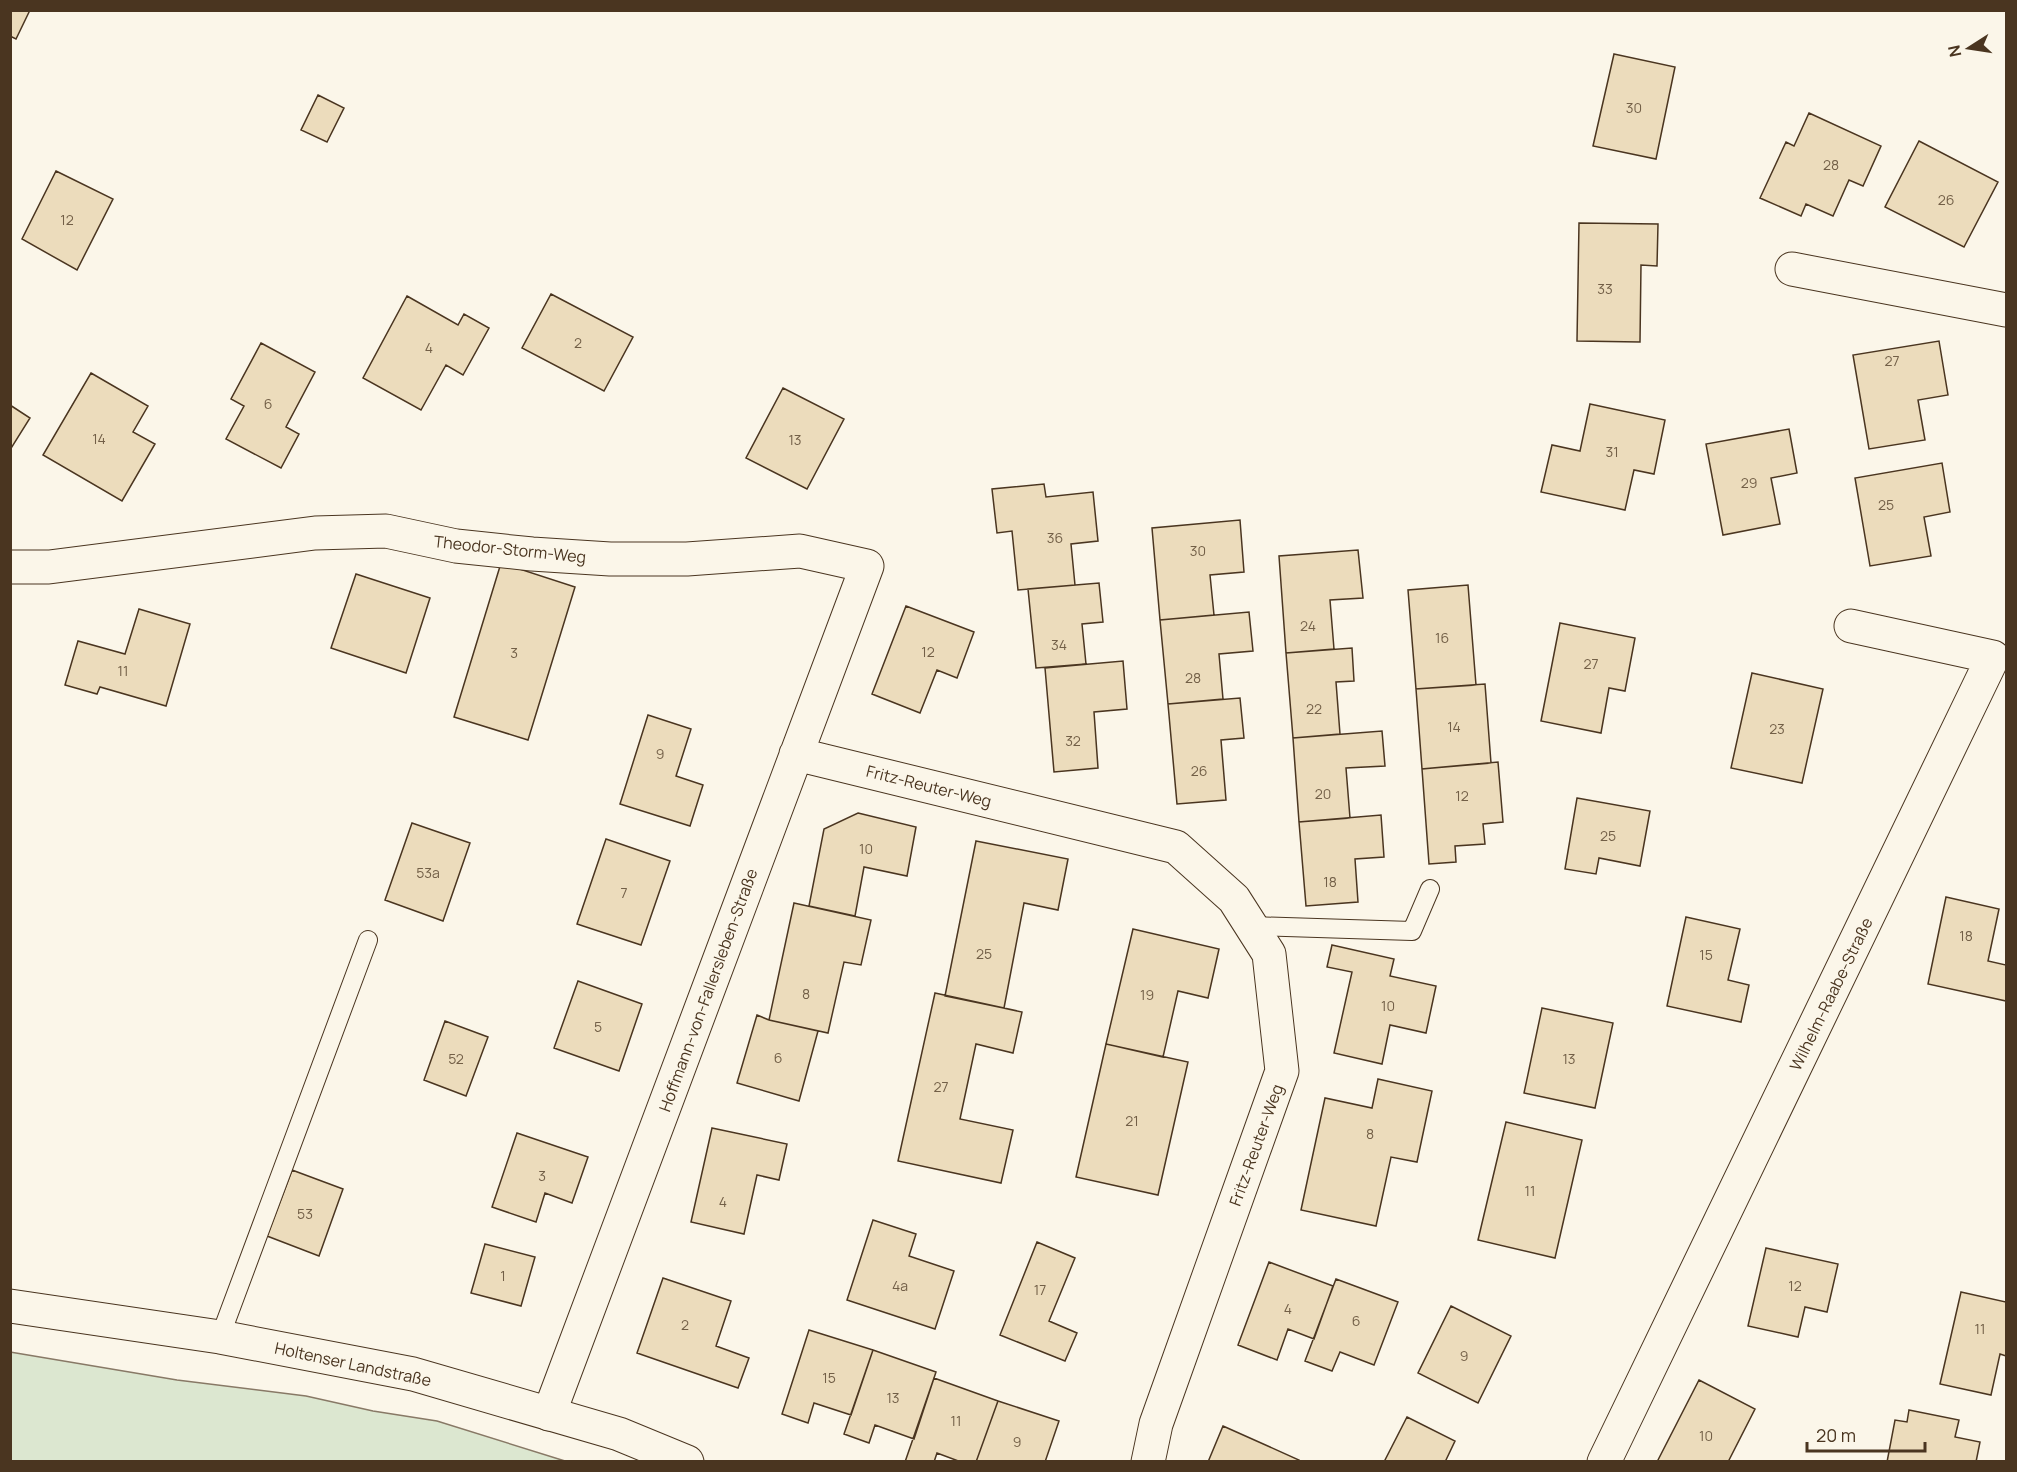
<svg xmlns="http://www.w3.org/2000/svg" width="2017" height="1472" font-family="Manrope,sans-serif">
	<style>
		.green { fill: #dce7d0; stroke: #887966; stroke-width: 1.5 }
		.building { fill: #ecdcbc; stroke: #4a3520; stroke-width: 1.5 }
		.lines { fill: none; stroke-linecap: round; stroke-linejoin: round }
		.lane-casing { stroke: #4a3520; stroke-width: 20 }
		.street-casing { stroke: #4a3520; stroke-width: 35 }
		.secondary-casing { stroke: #4a3520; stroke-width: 35 }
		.lane { stroke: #fbf6e9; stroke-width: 18 }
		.street { stroke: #fbf6e9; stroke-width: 33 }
		.secondary { stroke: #fbf6e9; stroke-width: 33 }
		.labels { text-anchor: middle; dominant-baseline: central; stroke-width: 4.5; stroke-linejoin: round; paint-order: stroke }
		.number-label { font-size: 14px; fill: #725f47 }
		.street-label { font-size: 16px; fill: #4a3520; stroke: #fbf6e9 }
	</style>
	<rect width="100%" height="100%" fill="#fbf6e9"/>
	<path class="green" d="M10,1352L177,1380L306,1396L373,1411L437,1421L565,1461H11Z"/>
	<path class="building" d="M10,10H30L16,39L10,36Z
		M1614,54L1675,67L1656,159L1593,146Z
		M318,95L344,108L327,142L301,130Z
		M1809,113L1881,146L1863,186L1849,180L1833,216L1806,204L1801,216L1760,198L1786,142L1794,146Z
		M1919,141L1998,182L1964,247L1885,207Z
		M56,171L113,199L77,270L22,239Z
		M1579,223L1658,224L1657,266L1641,265L1640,342L1577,341Z
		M551,294L633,337L604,391L522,348Z
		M407,296L458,325L464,314L489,328L463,375L446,365L421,410L363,378Z
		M1939,341L1948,395L1918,400L1925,440L1869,449L1853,355Z
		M261,343L315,372L286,427L299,434L281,468L226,439L244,406L231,399Z
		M91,373L148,406L133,432L155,444L122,501L43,455Z
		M783,388L844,419L807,489L746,458Z
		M1590,404L1665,420L1654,474L1634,470L1625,510L1541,492L1552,445L1580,451Z
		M10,405L30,418L10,450Z
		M1789,429L1797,473L1771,478L1780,524L1723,535L1706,444Z
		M1942,463L1950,512L1924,517L1931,556L1870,566L1855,478Z
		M1044,484L1046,497L1093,492L1098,541L1071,544L1075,585L1018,590L1012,531L997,533L992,489Z
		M1240,520L1244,572L1210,575L1214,615L1160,620L1152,528Z
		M1358,550L1363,598L1330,600L1334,649L1286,653L1279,556Z
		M501,563L575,587L528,740L454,717Z
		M356,574L430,598L406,673L331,648Z
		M1099,583L1103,622L1082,624L1086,664L1036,668L1028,589Z
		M1468,585L1476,685L1416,689L1408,590Z
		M906,606L974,632L957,678L937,670L920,713L872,694Z
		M139,609L190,624L166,706L100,687L97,694L65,685L78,641L125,654Z
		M1249,612L1253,651L1219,654L1223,699L1168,704L1160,620Z
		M1560,623L1635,638L1625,691L1609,688L1601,733L1541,721Z
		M1352,648L1354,681L1336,682L1340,734L1293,738L1286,653Z
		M1123,661L1127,709L1094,712L1098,768L1054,772L1045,668Z
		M1752,673L1823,689L1802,783L1731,768Z
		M1485,684L1491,763L1422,769L1416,689Z
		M1240,698L1244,738L1221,740L1226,800L1177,804L1168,704Z
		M648,715L691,729L676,776L703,785L690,826L620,804Z
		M1382,731L1385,766L1346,768L1350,818L1299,822L1293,738Z
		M1498,762L1503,822L1483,824L1485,844L1455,846L1456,862L1429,864L1422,769Z
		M1577,798L1650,811L1640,866L1599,858L1596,874L1565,869Z
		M858,813L916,827L907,876L864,867L855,916L809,906L824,829Z
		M1381,815L1384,857L1355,859L1358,902L1306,906L1299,822Z
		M412,823L470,843L443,921L385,900Z
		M606,839L670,861L641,945L577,924Z
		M976,841L1068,859L1058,910L1024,903L1004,1008L945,996Z
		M1946,897L1999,909L1988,961L2006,965V1001L1928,984Z
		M794,903L871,920L861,965L844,962L828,1033L769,1020Z
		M1686,917L1740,929L1728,980L1749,985L1741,1022L1667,1006Z
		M1133,929L1219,949L1208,998L1178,991L1163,1057L1106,1044Z
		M1332,945L1394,959L1390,976L1436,986L1426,1033L1390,1025L1382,1064L1334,1053L1352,972L1327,967Z
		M578,981L642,1004L619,1071L554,1048Z
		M935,993L1022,1012L1013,1053L976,1044L960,1119L1013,1130L1001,1183L898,1161Z
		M1542,1008L1613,1023L1595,1108L1524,1093Z
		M757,1015L769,1020L818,1031L799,1101L737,1083Z
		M445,1021L488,1037L466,1096L424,1080Z
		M1106,1044L1188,1062L1158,1195L1076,1177Z
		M1378,1079L1432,1091L1417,1162L1391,1157L1376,1226L1301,1210L1325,1098L1372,1108Z
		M1506,1122L1582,1140L1555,1258L1478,1240Z
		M712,1128L787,1144L779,1180L757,1175L744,1234L691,1222Z
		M517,1133L588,1157L572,1203L545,1193L536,1222L492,1207Z
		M292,1170L343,1189L319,1256L267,1236Z
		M873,1220L916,1234L909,1256L954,1271L935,1329L847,1300Z
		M1037,1242L1075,1258L1049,1321L1077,1333L1065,1361L1000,1335Z
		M485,1244L535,1257L521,1306L471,1293Z
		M1766,1248L1838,1264L1827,1312L1805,1307L1798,1337L1748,1326Z
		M1269,1262L1333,1286L1314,1339L1288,1329L1277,1360L1238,1345Z
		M663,1278L731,1301L716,1346L749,1358L738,1388L637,1353Z
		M1336,1279L1398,1302L1374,1365L1340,1352L1332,1371L1305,1361Z
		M1961,1292L2006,1302V1356L2000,1354L1991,1395L1940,1384Z
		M1451,1306L1511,1336L1478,1403L1418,1373Z
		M809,1330L873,1350L851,1415L814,1403L808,1423L782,1414Z
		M873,1350L936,1372L914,1439L875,1425L869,1443L844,1434Z
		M934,1378L998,1401L976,1462H961L937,1453L934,1462H905Z
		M1699,1380L1755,1409L1728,1462H1657Z
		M998,1401L1059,1421L1045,1462H976Z
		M1909,1410L1959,1420L1955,1437L1980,1442L1976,1462H1887L1895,1420L1907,1422Z
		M1407,1417L1455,1441L1445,1462H1384Z
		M1223,1426L1299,1460L1298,1462H1208Z"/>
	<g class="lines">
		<defs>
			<path id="lane" d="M1251,926L1412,931L1430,889
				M220,1337L368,940"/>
			<path id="street" d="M1792,269L2006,310
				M10,567H49L315,533L386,531L456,546L532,554L610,559H687L800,551L867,566L549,1414
				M796,754L1176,847L1234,899L1269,954L1282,1071L1156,1424L1148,1462
				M1604,1462L1993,657L1851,626"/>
			<path id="secondary" d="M10,1306L220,1337L413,1374L619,1434L687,1462"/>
		</defs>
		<use href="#lane" class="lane-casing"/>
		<use href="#street" class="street-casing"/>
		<use href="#secondary" class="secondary-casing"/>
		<use href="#lane" class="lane"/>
		<use href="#street" class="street"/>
		<use href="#secondary" class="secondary"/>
	</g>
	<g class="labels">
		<g class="number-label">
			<text x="1634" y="107">30</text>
			<text x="1831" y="164">28</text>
			<text x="1946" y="199">26</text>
			<text x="67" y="219">12</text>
			<text x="1605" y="288">33</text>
			<text x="578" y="342">2</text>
			<text x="429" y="347">4</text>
			<text x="1892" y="360">27</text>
			<text x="268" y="403">6</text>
			<text x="99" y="438">14</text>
			<text x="795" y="439">13</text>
			<text x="1612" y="451">31</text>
			<text x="1749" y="482">29</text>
			<text x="1886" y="504">25</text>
			<text x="1055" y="537">36</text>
			<text x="1198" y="550">30</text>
			<text x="1308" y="625">24</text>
			<text x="1442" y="637">16</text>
			<text x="1059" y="644">34</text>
			<text x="928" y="651">12</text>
			<text x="514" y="652">3</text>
			<text x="1591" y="663">27</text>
			<text x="123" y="670">11</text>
			<text x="1193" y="677">28</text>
			<text x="1314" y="708">22</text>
			<text x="1454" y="726">14</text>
			<text x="1777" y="728">23</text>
			<text x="1073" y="740">32</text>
			<text x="660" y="753">9</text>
			<text x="1199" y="770">26</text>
			<text x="1323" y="793">20</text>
			<text x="1462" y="795">12</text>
			<text x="1608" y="835">25</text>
			<text x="866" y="848">10</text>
			<text x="428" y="872">53a</text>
			<text x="1330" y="881">18</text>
			<text x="624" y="892">7</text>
			<text x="1966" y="935">18</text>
			<text x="984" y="953">25</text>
			<text x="1706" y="954">15</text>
			<text x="806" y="993">8</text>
			<text x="1147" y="994">19</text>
			<text x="1388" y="1005">10</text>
			<text x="598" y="1026">5</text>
			<text x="778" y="1057">6</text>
			<text x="456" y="1058">52</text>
			<text x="1569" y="1058">13</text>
			<text x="941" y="1086">27</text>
			<text x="1132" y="1120">21</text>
			<text x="1370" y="1133">8</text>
			<text x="542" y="1175">3</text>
			<text x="1530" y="1190">11</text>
			<text x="723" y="1201">4</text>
			<text x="305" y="1213">53</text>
			<text x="503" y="1275">1</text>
			<text x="900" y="1285">4a</text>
			<text x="1795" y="1285">12</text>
			<text x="1040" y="1289">17</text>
			<text x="1288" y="1308">4</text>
			<text x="1356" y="1320">6</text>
			<text x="685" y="1324">2</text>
			<text x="1980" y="1328">11</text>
			<text x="1464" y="1355">9</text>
			<text x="829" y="1377">15</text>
			<text x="893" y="1397">13</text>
			<text x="956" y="1420">11</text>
			<text x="1706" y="1435">10</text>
			<text x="1017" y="1441">9</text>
		</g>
		<g class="street-label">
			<text transform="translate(510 549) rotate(6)">Theodor-Storm-Weg</text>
			<text transform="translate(929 786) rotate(14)">Fritz-Reuter-Weg</text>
			<text transform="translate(708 990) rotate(-70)">Hoffmann-von-Fallersleben-Straße</text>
			<text transform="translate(1831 994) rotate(-64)">Wilhelm-Raabe-Straße</text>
			<text transform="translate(1256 1145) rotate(-70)">Fritz-Reuter-Weg</text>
			<text transform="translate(353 1364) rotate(12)">Holtenser Landstraße</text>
		</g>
	</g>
	<rect width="2017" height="1472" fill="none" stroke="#4a3520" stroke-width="24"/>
	<g transform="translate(1969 48) rotate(258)" stroke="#fbf6e9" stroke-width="4.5" paint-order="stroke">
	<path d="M0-4.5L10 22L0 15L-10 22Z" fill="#4a3520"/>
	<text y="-9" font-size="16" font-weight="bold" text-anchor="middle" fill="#4a3520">N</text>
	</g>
	<path d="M1807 1442v9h118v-9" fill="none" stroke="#4a3520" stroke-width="3"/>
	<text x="1816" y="1442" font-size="18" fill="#4a3520" stroke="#fbf6e9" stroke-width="4.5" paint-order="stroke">20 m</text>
</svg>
